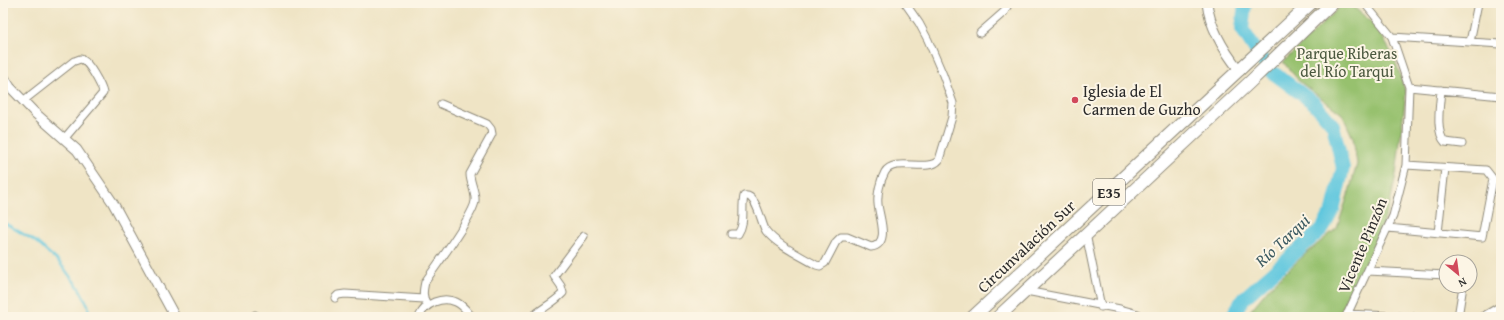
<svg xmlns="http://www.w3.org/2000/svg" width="1504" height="320" font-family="'Gentium Book Plus',serif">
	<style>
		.green { fill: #97c16e; stroke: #61764c }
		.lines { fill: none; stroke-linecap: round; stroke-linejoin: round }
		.stream { stroke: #61c7de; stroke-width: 2.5 }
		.river { stroke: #61c7de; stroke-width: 14 }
		.minor-casing { stroke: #8d8878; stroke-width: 9 }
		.tertiary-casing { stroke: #8d8878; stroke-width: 11 }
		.trunk-casing { stroke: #8d8878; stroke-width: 14 }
		.minor { stroke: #fff; stroke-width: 7 }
		.tertiary { stroke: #fff; stroke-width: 9 }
		.trunk { stroke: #fff; stroke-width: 12 }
		.poi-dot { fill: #d1495b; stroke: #fcf5e5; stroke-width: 1.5 }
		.labels { text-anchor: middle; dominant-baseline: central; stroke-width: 4; stroke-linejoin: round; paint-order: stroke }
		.shield { fill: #fcf5e5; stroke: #6a6863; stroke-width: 1 }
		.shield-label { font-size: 15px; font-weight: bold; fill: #2b2b2b }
		.park-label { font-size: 16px; fill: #4b583f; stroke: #fcf5e5 }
		.poi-label { font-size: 16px; fill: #2b2b2b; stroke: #fcf5e5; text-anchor: start }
		.street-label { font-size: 16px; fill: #2b2b2b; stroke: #fcf5e5 }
		.water-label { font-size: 17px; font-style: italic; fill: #3b5a61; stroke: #fcf5e5 }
	</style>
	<rect width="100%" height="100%" fill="#fcf5e5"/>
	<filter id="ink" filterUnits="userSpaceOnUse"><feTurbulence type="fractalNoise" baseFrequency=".025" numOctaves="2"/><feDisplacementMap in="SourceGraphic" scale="8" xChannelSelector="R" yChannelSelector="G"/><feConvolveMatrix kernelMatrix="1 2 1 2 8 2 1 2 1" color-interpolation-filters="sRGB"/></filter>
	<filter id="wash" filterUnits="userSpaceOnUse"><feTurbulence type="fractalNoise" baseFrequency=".012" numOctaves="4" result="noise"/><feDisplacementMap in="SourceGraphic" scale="16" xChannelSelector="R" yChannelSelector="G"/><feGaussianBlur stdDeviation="0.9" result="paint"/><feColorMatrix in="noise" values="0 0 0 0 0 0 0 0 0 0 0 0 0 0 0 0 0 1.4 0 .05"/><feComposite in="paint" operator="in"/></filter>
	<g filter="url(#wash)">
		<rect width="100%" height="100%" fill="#efe4c5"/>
		<path class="green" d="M1344,3H1349L1375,25L1394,57L1406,93L1396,174L1390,205L1374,245L1338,317H1245L1269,288L1302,257L1337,228L1349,192L1357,164L1353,138L1342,114L1300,82L1283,62Z"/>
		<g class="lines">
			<path class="stream" d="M3,222L35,241L59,262L79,288L88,305L89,317"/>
			<path class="river" d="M1232,317L1243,299L1322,229L1333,210L1343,168L1333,125L1314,103L1268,69L1242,29L1245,3"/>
		</g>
	</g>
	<g filter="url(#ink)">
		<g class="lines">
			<defs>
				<path id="minor" d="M980,33L1004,12L1009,3
					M1392,37L1501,44
					M1470,42L1478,3
					M1409,87L1501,96
					M1441,90C1440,104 1435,132 1445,142L1462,144
					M23,101L74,61C75,61 80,59 80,59C88,59 102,87 103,93L64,139
					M1388,228L1482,237L1493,179L1486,170L1406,165
					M1438,233L1445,168
					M731,234H738C746,222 741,209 744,196C757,193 761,224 766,231C777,245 801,256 816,265L820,266L825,263L836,242L841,237H847L871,247C891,244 879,217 878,204C877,194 880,181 885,172C894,156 928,173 939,160L952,117L953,103L943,75L928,40L919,23L905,3
					M1086,234L1101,307
					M1368,271L1446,275
					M1026,291L1120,309L1138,314L1141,317
					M335,298L338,295L345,294L424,299
					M427,304C422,297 423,291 425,282C435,267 474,215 475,201C476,192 470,183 470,174L492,134L491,129L487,124L441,104
					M1347,314L1413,317
					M255,317V315
					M419,317C425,303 442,296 456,302C463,305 467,311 472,317
					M532,317C542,308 554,303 563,293L561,286L554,276L584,236
					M1346,317L1393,216L1406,165L1409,87L1392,37L1366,5V3
					M1458,317L1463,286
					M1482,317L1501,306"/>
				<path id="tertiary" d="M1207,3C1210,28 1224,51 1240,71
					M3,76L10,87L35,113L77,150L113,203L175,317"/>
				<path id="trunk" d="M973,317L1311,3
					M998,317L1250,82L1332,3"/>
			</defs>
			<use href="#minor" class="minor-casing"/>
			<use href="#tertiary" class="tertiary-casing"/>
			<use href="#trunk" class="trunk-casing"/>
			<use href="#minor" class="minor"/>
			<use href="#tertiary" class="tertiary"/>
			<use href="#trunk" class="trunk"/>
		</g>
	</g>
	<circle class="poi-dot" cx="1075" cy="100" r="4"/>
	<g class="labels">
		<rect class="shield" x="1093" y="179" width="32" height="26" rx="3"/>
		<g class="shield-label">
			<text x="1109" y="192">E35</text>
		</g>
		<g class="park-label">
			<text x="1347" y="53">Parque Riberas<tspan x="1347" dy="18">del Río Tarqui</tspan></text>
		</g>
		<g class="poi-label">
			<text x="1083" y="91">Iglesia de El<tspan x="1083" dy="18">Carmen de Guzho</tspan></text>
		</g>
		<g class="street-label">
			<text transform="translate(1362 245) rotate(-67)">Vicente Pinzón</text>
			<text transform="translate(1026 246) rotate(-43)">Circunvalación Sur</text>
		</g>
		<g class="water-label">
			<text transform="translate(1282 240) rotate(-43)">Río Tarqui</text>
		</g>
	</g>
	<rect width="1504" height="320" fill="none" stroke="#fcf5e5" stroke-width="16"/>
	<g transform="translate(1458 274) rotate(151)"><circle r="19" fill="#fcf5e5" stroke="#a8a49b"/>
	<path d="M0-3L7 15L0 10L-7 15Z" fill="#d1495b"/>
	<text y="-6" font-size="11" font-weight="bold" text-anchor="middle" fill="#2b2b2b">N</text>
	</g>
</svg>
